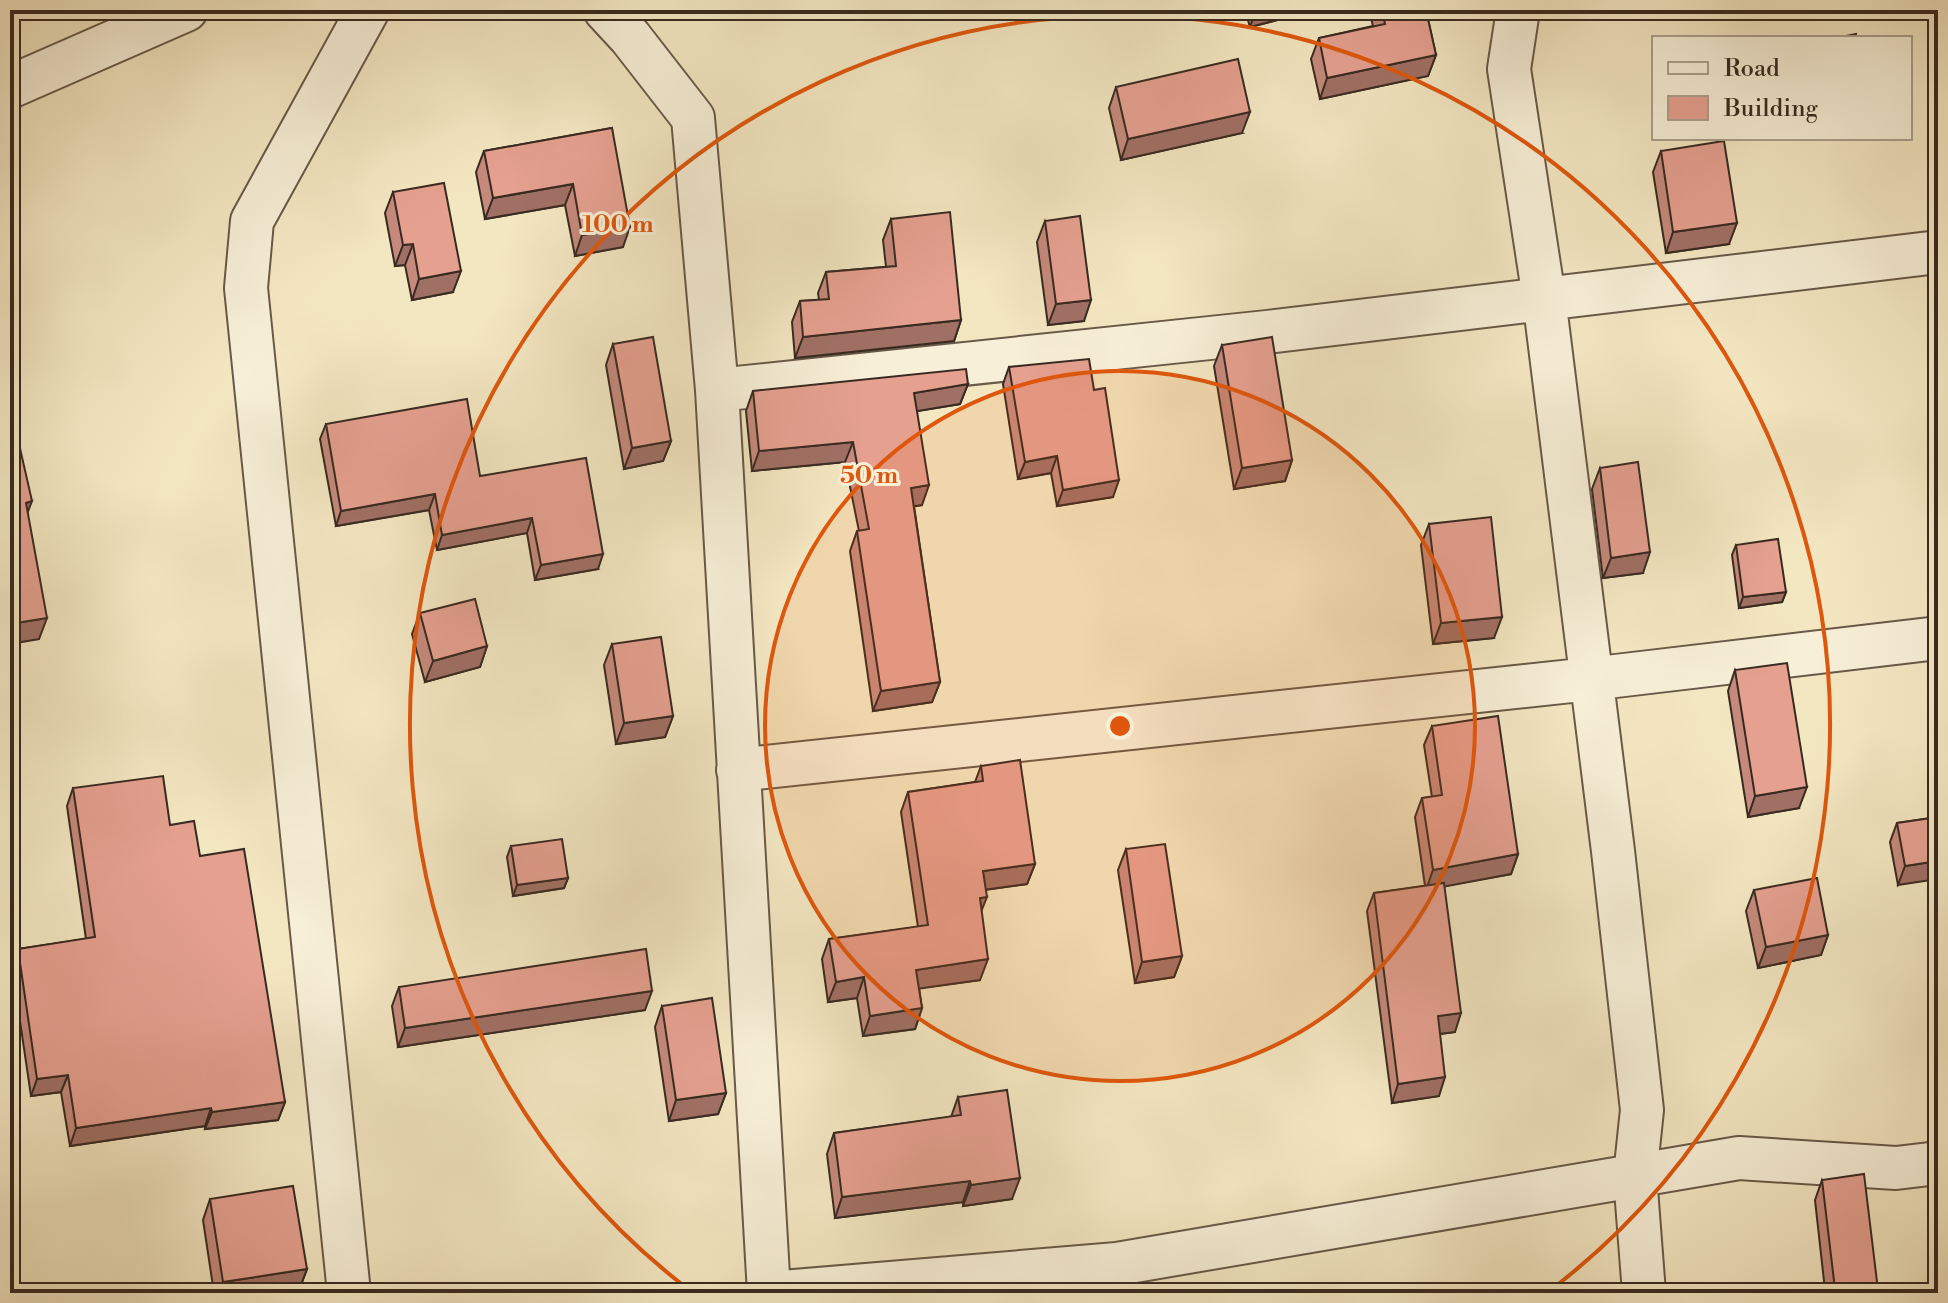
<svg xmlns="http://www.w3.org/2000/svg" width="1948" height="1303" font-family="'Libre Bodoni',serif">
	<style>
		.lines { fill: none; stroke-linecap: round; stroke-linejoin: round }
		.minor-casing { stroke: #685948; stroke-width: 46 }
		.minor { stroke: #f7efd7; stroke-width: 42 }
		.wall { fill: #c58a7c; stroke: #392a20; stroke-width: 2 }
		.shaded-wall { fill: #a07065; stroke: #392a20; stroke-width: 2 }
		.building { fill: #e5a090; stroke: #392a20; stroke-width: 2 }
		.ring { fill: none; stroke: #df570d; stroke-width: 4 }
		.centre { fill: #df570d; stroke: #f7efd7; stroke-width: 4 }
		.ring-label { font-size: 24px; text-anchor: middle; font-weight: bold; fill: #df570d; stroke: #f7efd7; stroke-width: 6; stroke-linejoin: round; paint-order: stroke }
	</style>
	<rect width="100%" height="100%" fill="#f3e7c2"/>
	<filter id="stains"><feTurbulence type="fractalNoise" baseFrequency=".0025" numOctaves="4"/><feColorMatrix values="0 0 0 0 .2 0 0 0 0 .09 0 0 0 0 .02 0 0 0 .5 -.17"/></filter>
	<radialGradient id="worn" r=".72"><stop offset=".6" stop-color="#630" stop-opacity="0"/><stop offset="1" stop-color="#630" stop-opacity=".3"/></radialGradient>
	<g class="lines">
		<defs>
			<path id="minor" d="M605,10L630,37L693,118L717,390L769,1293
				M1518,10L1509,69L1544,298L1613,851L1642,1110L1635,1176L1644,1293
				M10,87L186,10
				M717,390L1267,332L1938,252
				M738,770L1590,679L1938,638
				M349,1293L246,288L252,221L368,10
				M770,1293L1117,1264L1739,1158L1896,1168L1938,1163"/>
		</defs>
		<use href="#minor" class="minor-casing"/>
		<use href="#minor" class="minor"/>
	</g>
	<path class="wall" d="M1245,10H1296L1293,16L1250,27Z
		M1369,10H1426L1436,55L1428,76L1320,99L1311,59L1319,38L1373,26Z
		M1116,87L1242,133L1121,160L1109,108Z
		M612,128L623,247L575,256L565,205L485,219L476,172L484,151Z
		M1661,151L1729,244L1666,253L1653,172Z
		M393,192L453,292L412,300L405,265L395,266L385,213Z
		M891,219L961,320L954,341L795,358L792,322L800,301L819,300L818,293L826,272L886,267L883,240Z
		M1045,221L1084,321L1048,325L1037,242Z
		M613,344L671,441L663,461L624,469L606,365Z
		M1222,345L1292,460L1285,481L1234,489L1214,366Z
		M1009,367L1094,390L1113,497L1057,506L1051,473L1018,479L1003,384Z
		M968,384L960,404L917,411L922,505L914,506L940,682L932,702L873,711L850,551L857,531H859L845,462L752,471L746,411L753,391Z
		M326,424L480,476L598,569L535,580L527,533L437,550L429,510L336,526L320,439Z
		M1600,468L1643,573L1603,578L1592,489Z
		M1938,513V583H1937L1929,532L1935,514Z
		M1429,524L1494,638L1433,644L1421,545Z
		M1736,545L1786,592L1782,602L1739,608L1732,555Z
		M420,613L487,646L480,667L425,682L412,634Z
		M612,644L673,716L665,737L616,744L604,665Z
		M1735,670L1799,808L1748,817L1728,691Z
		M1432,726L1518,854L1511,874L1444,886L1455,1032L1440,1034L1439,1096L1392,1103L1367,911L1374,893L1425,886L1415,817L1422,798L1432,797L1424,745Z
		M981,766L1035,864L1027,884L985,890L981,911L980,980L919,988L922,1008L915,1029L863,1036L857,998L828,1002L822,959L829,939L918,927L901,812L908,792L975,782Z
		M73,788L170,825L200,856L285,1102L278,1120L205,1129V1126L70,1146L61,1092L31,1096L12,967L18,949L86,939L67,806Z
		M1938,817L1898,885L1890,842L1897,823Z
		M511,846L568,878L564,888L513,896L507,857Z
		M1126,849L1182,956L1174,977L1135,983L1118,870Z
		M1754,890L1828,935L1821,955L1758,968L1746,911Z
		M399,987L645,1010L398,1047L392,1006Z
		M662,1006L726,1093L718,1114L669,1121L655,1027Z
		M958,1097L1012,1199L963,1206V1202L835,1218L827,1154L834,1133L951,1117Z
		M1822,1180L1878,1290L1938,1293L1825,1290L1815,1200Z
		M210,1199L307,1269L299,1290L280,1293H214L203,1220Z"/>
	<path class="shaded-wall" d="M1256,10H1296L1293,16L1250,27Z
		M1436,55L1428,76L1320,99L1327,78Z
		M1250,112L1242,133L1121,160L1128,139Z
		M573,184L565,205L485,219L493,198Z
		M1737,223L1729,244L1666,253L1673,232Z
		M630,227L623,247L575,256L582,235Z
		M413,244L405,265L395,266L403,245Z
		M461,271L453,292L412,300L419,279Z
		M1091,300L1084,321L1048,325L1056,304Z
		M961,320L954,341L795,358L803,337Z
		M968,384L960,404L906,413L914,393Z
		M671,441L663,461L624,469L632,448Z
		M853,442L845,462L752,471L759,451Z
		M1057,456L1051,473L1018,479L1025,462Z
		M1292,460L1285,481L1234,489L1242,468Z
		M1119,480L1113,497L1057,506L1063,490Z
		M929,485L922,505L904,508L911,488Z
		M435,494L429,510L336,526L341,511Z
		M32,501L24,522L26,503Z
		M532,518L527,533L437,550L442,535Z
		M1650,552L1643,573L1603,578L1611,558Z
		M603,554L598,569L535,580L541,565Z
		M1786,592L1782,602L1739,608L1743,597Z
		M1502,617L1494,638L1433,644L1441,623Z
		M47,618L39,639L10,644V624Z
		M487,646L480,667L425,682L433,661Z
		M940,682L932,702L873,711L881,691Z
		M673,716L665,737L616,744L624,723Z
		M1807,787L1799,808L1748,817L1755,796Z
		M1518,854L1511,874L1426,890L1433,870Z
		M1938,861V879L1898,885L1905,866Z
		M1035,864L1027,884L975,891L983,871Z
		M568,878L564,888L513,896L517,885Z
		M987,897L979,917L980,898Z
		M1828,935L1821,955L1758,968L1766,947Z
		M1182,956L1174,977L1135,983L1142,962Z
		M988,959L980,980L909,990L916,970Z
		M864,977L857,998L828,1002L836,982Z
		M652,991L645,1010L398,1047L405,1028Z
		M922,1008L915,1029L863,1036L870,1016Z
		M1461,1013L1455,1032L1431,1035L1438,1016Z
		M68,1075L61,1092L31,1096L37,1079Z
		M1445,1077L1439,1096L1392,1103L1398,1084Z
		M726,1093L718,1114L669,1121L676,1100Z
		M285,1102L278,1120L205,1129L212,1112Z
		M211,1108L205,1126L70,1146L76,1128Z
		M1020,1178L1012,1199L963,1206L971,1185Z
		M970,1181L963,1202L835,1218L842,1197Z
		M307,1269L299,1290L280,1293H219L223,1282Z"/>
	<path class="building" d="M1382,10H1426L1436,55L1327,78L1319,38L1385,24Z
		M1856,34V38H1836Z
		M1238,59L1250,112L1128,139L1116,87Z
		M612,128L630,227L582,235L573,184L493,198L484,151Z
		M1724,141L1737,223L1673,232L1661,151Z
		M444,183L461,271L419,279L413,244L403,245L393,192Z
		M950,212L961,320L803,337L800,301L829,299L826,272L896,266L891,219Z
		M1080,216L1091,300L1056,304L1045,221Z
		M653,337L671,441L632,448L613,344Z
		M1272,337L1292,460L1242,468L1222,345Z
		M1089,359L1094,390L1105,388L1119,480L1063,490L1057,456L1025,462L1009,367Z
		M966,369L968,384L914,393L929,485L911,488L940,682L881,691L857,531L869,529L853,442L759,451L753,391Z
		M467,399L480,476L586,458L603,554L541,565L532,518L442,535L435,494L341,511L326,424Z
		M14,422L32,501L26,503L47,618L10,624V423Z
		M1638,462L1650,552L1611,558L1600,468Z
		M1491,517L1502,617L1441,623L1429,524Z
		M1778,539L1786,592L1743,597L1736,545Z
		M475,599L487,646L433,661L420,613Z
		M661,637L673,716L624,723L612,644Z
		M1787,663L1807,787L1755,796L1735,670Z
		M1498,716L1518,854L1433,870L1422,798L1442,795L1432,726Z
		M1020,760L1035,864L983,871L987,897L980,898L988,959L916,970L922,1008L870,1016L864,977L836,982L829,939L928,925L908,792L983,781L981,766Z
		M163,776L170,825L194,821L200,856L244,849L285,1102L212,1112L211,1108L76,1128L68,1075L37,1079L18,949L95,937L73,788Z
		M1938,817V861L1905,866L1897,823Z
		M562,839L568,878L517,885L511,846Z
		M1165,844L1182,956L1142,962L1126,849Z
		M1817,878L1828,935L1766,947L1754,890Z
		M1444,883L1461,1013L1438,1016L1445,1077L1398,1084L1374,893Z
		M646,949L652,991L405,1028L399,987Z
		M712,998L726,1093L676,1100L662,1006Z
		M1007,1090L1020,1178L971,1185L970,1181L842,1197L834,1133L961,1115L958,1097Z
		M1864,1174L1878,1290L1938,1282V1293H1802L1835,1289L1822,1180Z
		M293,1186L307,1269L223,1282L210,1199Z
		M1720,1284L1721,1293H1682L1681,1288Z"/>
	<circle cx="1120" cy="726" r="355" fill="#df570d" fill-opacity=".12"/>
	<g class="ring">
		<circle cx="1120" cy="726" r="355"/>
		<path d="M688 1289A710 710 0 1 1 1552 1289"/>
	</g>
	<circle cx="1120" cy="726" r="12" class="centre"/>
	<g class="ring-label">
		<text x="618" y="232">100 m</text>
		<text x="869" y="483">50 m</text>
	</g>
	<rect width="1948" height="1303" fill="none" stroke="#f3e7c2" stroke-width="40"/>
	<rect x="12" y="12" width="1924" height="1279" fill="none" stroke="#392a20" stroke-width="4"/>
	<rect x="20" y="20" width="1908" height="1263" fill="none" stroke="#392a20" stroke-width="2"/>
	<rect x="1652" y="36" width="260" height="104" fill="#f7efd7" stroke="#aba08e" stroke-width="2"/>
	<rect x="1668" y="62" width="40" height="12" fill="#f7efd7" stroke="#aba08e" stroke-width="2"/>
	<text x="1724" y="76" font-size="24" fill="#392a20">Road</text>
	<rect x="1668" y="96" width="40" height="24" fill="#e5a090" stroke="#aba08e" stroke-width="2"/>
	<text x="1724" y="116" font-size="24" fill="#392a20">Building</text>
	<rect width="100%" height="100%" filter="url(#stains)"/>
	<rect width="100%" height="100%" fill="url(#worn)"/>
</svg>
